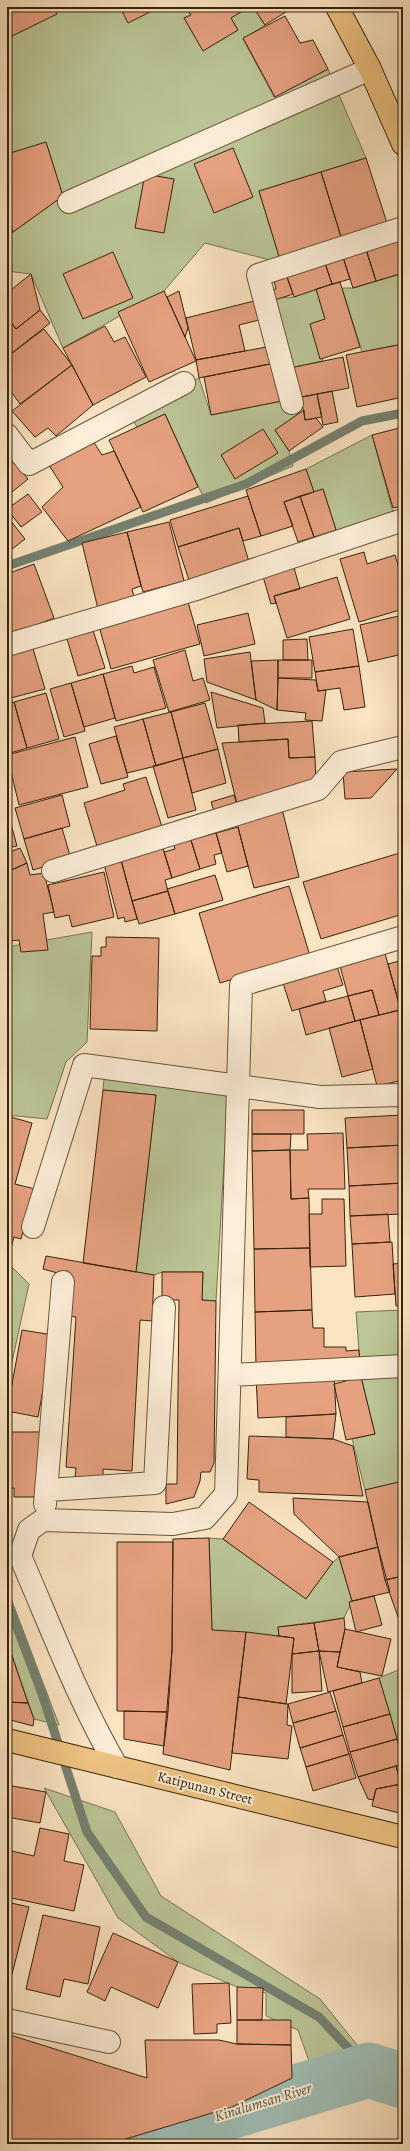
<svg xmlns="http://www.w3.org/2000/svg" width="410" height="2151" font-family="Alegreya,serif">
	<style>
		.green { fill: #bbc596; stroke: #787551 }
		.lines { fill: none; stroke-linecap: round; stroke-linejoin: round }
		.stream { stroke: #758171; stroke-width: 9 }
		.river { stroke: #9fbeb5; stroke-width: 55 }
		.building { fill: #e6a181; stroke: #36250c }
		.minor-casing { stroke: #67553a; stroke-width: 24 }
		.major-casing { stroke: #36250c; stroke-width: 24 }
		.minor { stroke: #fcedd7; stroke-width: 22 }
		.major { stroke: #eec281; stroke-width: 22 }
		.labels { text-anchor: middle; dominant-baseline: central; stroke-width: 4; stroke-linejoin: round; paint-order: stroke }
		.street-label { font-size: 14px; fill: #36250c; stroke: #fcedd7 }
		.water-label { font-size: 15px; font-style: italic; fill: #56533f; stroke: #fcedd7 }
	</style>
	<rect width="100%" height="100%" fill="#fbe4c2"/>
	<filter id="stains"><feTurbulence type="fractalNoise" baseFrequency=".005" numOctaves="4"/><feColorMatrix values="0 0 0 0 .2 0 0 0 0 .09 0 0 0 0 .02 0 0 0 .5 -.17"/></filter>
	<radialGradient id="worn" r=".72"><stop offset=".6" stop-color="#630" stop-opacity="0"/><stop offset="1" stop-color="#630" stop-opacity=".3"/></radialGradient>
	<path class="green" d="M7,7H186L191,15L184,18L203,50L238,30L231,18L249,7H253L265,25L243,39L274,97L328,69L366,158L259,191L281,263L205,243L164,291L63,348L31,274L7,271V234L13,232L63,196L46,143L7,154Z
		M401,274L403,282V344L362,352L342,288H353Z
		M316,289L325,319L310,324L323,361L290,368L300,413L275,430L289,451L293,466L206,503L165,414L137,427L131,417L199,378L211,415L282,401L262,299L294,297Z
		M372,435L394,516L336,530L323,489L314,492L306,469Z
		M92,932L87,1042L66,1062L47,1119L7,1115V947Z
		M104,1078L228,1093L216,1301L202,1300L203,1272H162L154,1275L136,1272L156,1095L103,1090Z
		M7,1262L29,1284L7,1385Z
		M403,1310V1481L365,1490L352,1439L375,1434L361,1377L356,1312Z
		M209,1538L223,1539L306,1598L333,1562L339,1557L352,1601L344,1618L278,1627L279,1636L212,1630Z
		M7,1588L59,1725L34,1719L7,1641Z
		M403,1668V1758L379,1678Z
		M44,1788L115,1812L161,1896L320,1999L370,2061L403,2073V2112L375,2087L325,2102L321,2092L139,2144H109L232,2107L292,2078L318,2086L298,2030L266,2016V1993L237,1987L178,1962L118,1918Z"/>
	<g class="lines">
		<path class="stream" d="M7,566L246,484L362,421L403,413
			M7,1601L42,1694L87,1832L146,1917L319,2017L369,2070"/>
		<path class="river" d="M123,2144L369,2070L403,2081"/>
	</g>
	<path class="building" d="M7,7H54L57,14L10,37L7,31Z
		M120,7H150L152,11L128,23Z
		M186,7H249L231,18L238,30L203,51L184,18L191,15Z
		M253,7H294L265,25Z
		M285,16L300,43L313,40L328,69L275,97L243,38Z
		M46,142L63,196L13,232L7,213V154Z
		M233,148L253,197L214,213L194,164Z
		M366,158L388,226L342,240L321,172Z
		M321,172L342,240L281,263L259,191Z
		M145,174L174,179L164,233L135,228Z
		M7,213L13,232L7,234Z
		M403,235V273L376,281L364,243Z
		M364,243L376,281L353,288L341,251Z
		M113,252L133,298L83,319L63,274Z
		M343,257L350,279L332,284L325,263Z
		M325,263L332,284L294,297L287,277Z
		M31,274L40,310L16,329L7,317V293Z
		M287,277L293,294L275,300L272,290L276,289L274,281Z
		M340,282L360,347L320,359L310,324L325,319L316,289Z
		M164,291L196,361L149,382L118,312Z
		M179,291L188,328L185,337L167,297Z
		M262,299L267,318L239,325L245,351L196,360L186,318Z
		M40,310L50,323L7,357V317L16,329Z
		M105,326L114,342L125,337L146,377L93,405L63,348Z
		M44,329L72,365L20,404L7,386V357Z
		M403,344V397L357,407L346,355Z
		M272,346L275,363L199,378L196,360Z
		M343,357L349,388L297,398L290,368Z
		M275,363L282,401L211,415L204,377Z
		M72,365L93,405L56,436L48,428L35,437L12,411Z
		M332,391L338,422L323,425L317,394Z
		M317,394L322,417L305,420L301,397Z
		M304,410L305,420L316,418L323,427L289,451L275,430Z
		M165,414L198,487L143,512L109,440Z
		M403,427V506L393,508L372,435Z
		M263,429L278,453L235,479L221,455Z
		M93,441L102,455L114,451L141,507L68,541L42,507L63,487L47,462Z
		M7,453L28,479L7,496Z
		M306,469L314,492L284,502L293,526L261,536L246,490Z
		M323,489L336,530L314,537L300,496Z
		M28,494L42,512L21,527L7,509Z
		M248,496L261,536L243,541L239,528L178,547L170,520Z
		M300,496L314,537L298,542L284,502Z
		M7,516L25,539L7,553Z
		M169,522L184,581L143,592L127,532Z
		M239,528L249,562L189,580L178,547Z
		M127,532L141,586L132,589L135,601L98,609L82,543Z
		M364,552L367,564L395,555L403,582V609L359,622L340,559Z
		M34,564L54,618L8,636L7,574Z
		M293,564L300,589L274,596L276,603L271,604L262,573Z
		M337,577L350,619L287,638L274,596Z
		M186,595L200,644L111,669L97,619Z
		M248,613L255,644L204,656L197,625Z
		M403,615V654L368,662L360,625Z
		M91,624L105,668L78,676L65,632Z
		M353,629L359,666L315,672L309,637Z
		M307,639L308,660H283V640Z
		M31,642L45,689L7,699V649Z
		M185,650L193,681L203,678L210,700L169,712L153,660Z
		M250,652L256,700L207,682L204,659Z
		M278,660V678L277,710L256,700L251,661Z
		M278,660H312V678H278Z
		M132,666L134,673L154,667L166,708L116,721L103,674Z
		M359,666L365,707L344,710L340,688L318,691L315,672Z
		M103,674L115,718L84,727L71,683Z
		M278,678L316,680L318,691L326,690L322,721L305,720L306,713L277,710Z
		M71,683L85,731L64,737L50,689Z
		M211,692L263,708L265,723L217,728Z
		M46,693L59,739L27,748L14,702Z
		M14,702L27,748L7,754V704Z
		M205,703L218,749L183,758L171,712Z
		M171,712L183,758L156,766L143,719Z
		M143,719L156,766L127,773L114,727Z
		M312,721L315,757L289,758L288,739L239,742L238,725Z
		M116,736L128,777L101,784L89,744Z
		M75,737L88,787L19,805L7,755Z
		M288,739L289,758L315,757L316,785L238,808L222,743Z
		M218,749L226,783L192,793L183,758Z
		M183,758L196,810L168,818L153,766Z
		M397,769L371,798L345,799L343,772Z
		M146,777L164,833L99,853L84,803L125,790L123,784Z
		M62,795L70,826L24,839L15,808Z
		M234,795L238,808L215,814L211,802Z
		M281,805L299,877L254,888L235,816Z
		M7,809L17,846L7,848Z
		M238,827L248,866L227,872L216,833Z
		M62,828L71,859L33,870L24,839Z
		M188,831L200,869L172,878L164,852L175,849L171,836Z
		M216,833L222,853L214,855L216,864L200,869L191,840Z
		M161,841L172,878L165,880L168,891L132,901L121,860Z
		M20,848L27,863L7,872V853Z
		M403,852V914L321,939L303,882Z
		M121,860L137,919L125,922L124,917L118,919L104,864Z
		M27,863L30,875L44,873L54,912L43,914L48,950L21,952L19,940L9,941L7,931V872Z
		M104,872L114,917L72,927L69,915L55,918L48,885Z
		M215,875L223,900L175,914L167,889Z
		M289,886L310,956L220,983L199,913Z
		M168,891L175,914L139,924L132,901Z
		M106,937L159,938L157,1031L90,1029L92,956H101V947H106Z
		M384,950L401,1010L379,1015L372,990L348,996L339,962Z
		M403,960V1007L400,1008L388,964Z
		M336,963L343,985L323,991L326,1001L292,1011L282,980Z
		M372,990L379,1015L355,1021L348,996Z
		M348,996L355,1021L306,1035L299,1009Z
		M403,1009V1080L377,1086L360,1020Z
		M360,1020L373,1069L342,1077L329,1028Z
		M103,1090L156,1095L136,1272L83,1263Z
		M252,1110H304V1134H252Z
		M403,1115V1145L347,1148L345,1118Z
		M7,1116L32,1123L15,1184L35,1189L21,1239L14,1237L11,1248L7,1247Z
		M343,1133L345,1189H308L309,1198L291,1199L290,1150H308L307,1134Z
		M252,1134H291L290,1150L252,1151Z
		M403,1145V1183L349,1186L347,1148Z
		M290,1150L291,1199L309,1198L310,1248L254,1249L252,1151Z
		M403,1183V1214L350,1216L349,1186Z
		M322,1199H344L346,1266L310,1267L309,1214H322Z
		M388,1214L390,1242L352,1244L350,1216Z
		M392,1242L395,1294L355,1297L352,1244Z
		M310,1248L312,1310L255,1312L254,1249Z
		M46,1256L154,1275L152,1321L140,1320L132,1471L103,1469V1480L75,1478L76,1468L66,1467L76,1317L69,1316L72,1277L43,1269Z
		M403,1263V1306H396L393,1264Z
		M162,1272H203L202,1300L216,1301L214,1463L210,1472H201L200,1481L194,1497L166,1504V1484H177L179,1300H162Z
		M312,1310L313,1328H324V1347H346V1351L359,1350L360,1366L256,1369L255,1312Z
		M22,1330L53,1335L38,1417L7,1411Z
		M334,1372L336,1414L258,1418L256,1375Z
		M361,1377L375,1434L346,1440L334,1384Z
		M336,1414L333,1439L286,1437V1417Z
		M7,1432H47L39,1490H35V1497H14V1488H7Z
		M249,1436L333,1439L353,1446L363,1496L259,1492V1480L247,1479Z
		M403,1481V1576L385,1580L365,1490Z
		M293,1498L368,1502L378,1547L339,1557L294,1514Z
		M249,1502L333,1562L306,1599L223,1539Z
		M209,1538L212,1630L246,1632L230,1770L163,1754L172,1650L173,1539Z
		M117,1542H173L172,1650L168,1712L117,1711Z
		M378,1547L390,1592L352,1601L339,1557Z
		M403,1576V1631L385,1580Z
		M374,1596L382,1625L356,1632L349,1602Z
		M344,1618L345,1629L340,1652L319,1651L314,1623Z
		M314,1623L319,1651L292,1654L294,1638L279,1636L278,1627Z
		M345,1629L391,1639L382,1676L337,1667Z
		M246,1632L294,1638L286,1704L238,1697Z
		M7,1641L28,1703L7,1702Z
		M319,1651L322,1691L292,1693V1654Z
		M319,1651L340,1652L337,1667L360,1672L362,1683L328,1692Z
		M403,1675V1708L398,1676Z
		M379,1678L390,1714L343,1727L333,1691Z
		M330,1692L336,1711L293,1723L288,1704Z
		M238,1697L288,1704L287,1725L292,1726L288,1759L232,1753Z
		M7,1702L28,1703L34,1719L33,1726L7,1719Z
		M124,1711L168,1712L164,1746L124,1739Z
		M336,1711L343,1735L300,1748L293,1723Z
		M390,1714L397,1739L350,1752L343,1727Z
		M343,1735L349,1754L306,1767L300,1748Z
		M397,1739L403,1764L358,1777L350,1752Z
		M349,1754L356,1778L313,1791L306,1767Z
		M403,1764V1784H401L396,1766Z
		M396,1766L401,1784L376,1789L373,1800L368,1799L358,1777Z
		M401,1784H403V1814L372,1806L376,1789Z
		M7,1785L46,1792L40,1823L7,1817Z
		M40,1828L69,1834L64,1861L84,1865L74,1911L7,1897V1850L34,1856Z
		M7,1902L29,1907L7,1994Z
		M43,1915L100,1927L88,1984L64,1979L60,1997L26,1989Z
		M113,1933L178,1962L158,2008L111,1987L105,2001L87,1992Z
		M229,1983L231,2023L217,2024V2033L194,2034L192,1984Z
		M237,1987L263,1988L262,2020H237Z
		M237,2020H291V2045L237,2044Z
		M7,2034L147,2078L145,2040H219L237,2044L291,2045L292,2078L232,2107L109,2144H7Z"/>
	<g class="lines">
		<defs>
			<path id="minor" d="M69,202L370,69
				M292,403L258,275L403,228
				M7,435L29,464L184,383
				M7,645L193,590L403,520
				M53,871L318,789L341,762L403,747
				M33,1227L84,1065L320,1097L403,1095
				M230,1375L403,1366
				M48,1490L155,1483L164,1307
				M45,1504L63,1282
				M117,1767C78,1700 51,1627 20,1556L29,1530L43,1520L173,1524L205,1518L226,1494L241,985L403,937
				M7,2020L109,2042"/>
			<path id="major" d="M337,7L370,69L403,144
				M7,1740L403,1837"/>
		</defs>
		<use href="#minor" class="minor-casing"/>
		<use href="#major" class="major-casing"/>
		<use href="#minor" class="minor"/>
		<use href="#major" class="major"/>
	</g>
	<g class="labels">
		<g class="street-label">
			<text transform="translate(205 1788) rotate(14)">Katipunan Street</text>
		</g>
		<g class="water-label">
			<text transform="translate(263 2102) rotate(-17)">Kinalumsan River</text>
		</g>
	</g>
	<rect width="410" height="2151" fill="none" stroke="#fbe4c2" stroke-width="24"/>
	<rect x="8" y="8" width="394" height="2135" fill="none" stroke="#36250c" stroke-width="2"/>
	<rect x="12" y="12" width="386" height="2127" fill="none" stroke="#36250c"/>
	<rect width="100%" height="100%" filter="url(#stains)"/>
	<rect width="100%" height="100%" fill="url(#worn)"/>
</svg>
